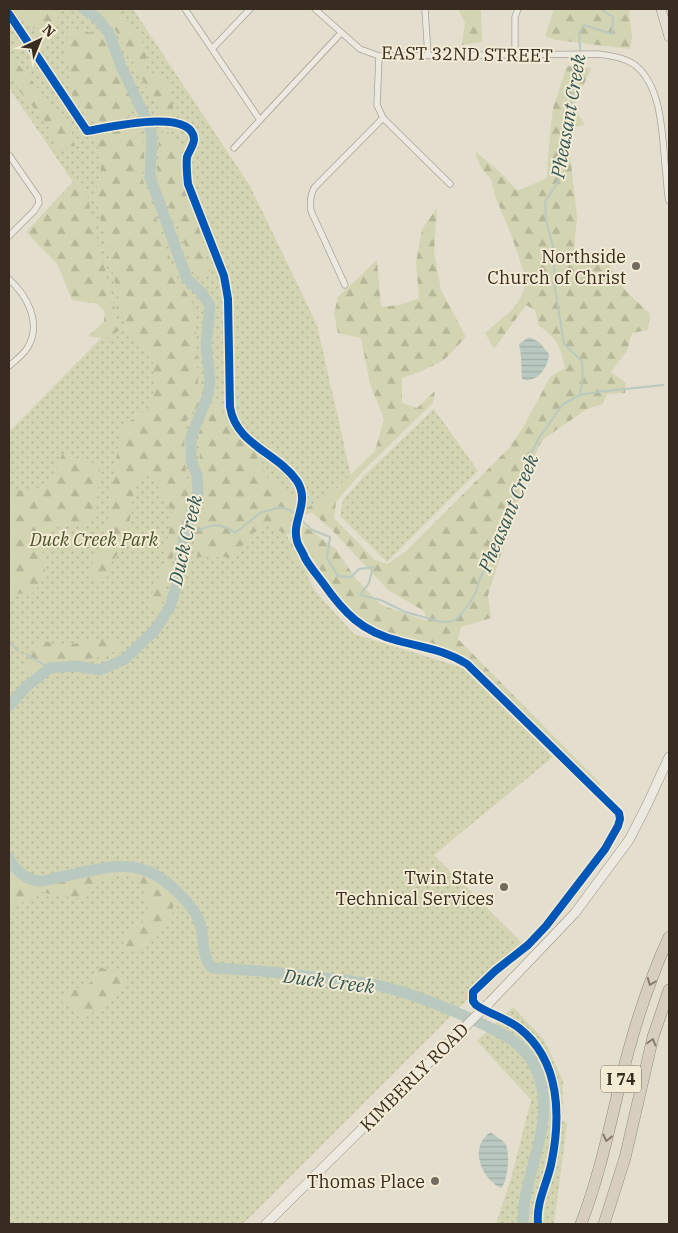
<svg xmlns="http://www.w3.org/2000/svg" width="678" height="1233" font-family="'IBM Plex Serif',serif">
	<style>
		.green { fill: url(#green-dots) }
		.forest { fill: url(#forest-firs) }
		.water { fill: url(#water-rules) }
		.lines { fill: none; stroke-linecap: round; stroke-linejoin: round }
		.stream { stroke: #b9c9c0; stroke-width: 2 }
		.river { stroke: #b9c9c0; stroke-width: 11 }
		.street-casing { stroke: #a9a397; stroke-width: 7 }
		.secondary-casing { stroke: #999288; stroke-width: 10 }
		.primary-casing { stroke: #8f887e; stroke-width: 10 }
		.highway-casing { stroke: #8f887e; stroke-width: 12 }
		.street { stroke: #ece9e0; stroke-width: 5.5 }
		.secondary { stroke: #ece9e0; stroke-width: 9 }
		.primary { stroke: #e4dfd2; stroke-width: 9 }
		.highway { stroke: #d7cebf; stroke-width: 11 }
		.cycleway-casing { stroke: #f4ebd5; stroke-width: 11 }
		.cycleway { stroke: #0057b8; stroke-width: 8 }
		.oneway { stroke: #887c6f }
		.poi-dot { fill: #746a5d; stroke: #f4ebd5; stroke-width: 2 }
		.labels { text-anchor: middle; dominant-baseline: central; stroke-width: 4; stroke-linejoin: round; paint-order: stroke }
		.shield { fill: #f4ebd5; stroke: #706556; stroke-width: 1 }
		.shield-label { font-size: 16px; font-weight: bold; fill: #382b1f }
		.street-label { font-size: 18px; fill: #382b1f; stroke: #f4ebd5 }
		.poi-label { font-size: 18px; fill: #382b1f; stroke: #f4ebd5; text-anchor: end }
		.park-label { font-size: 18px; font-style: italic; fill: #485427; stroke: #f4ebd5 }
		.water-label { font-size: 19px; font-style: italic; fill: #2f5755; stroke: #f4ebd5 }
	</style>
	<defs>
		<pattern id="green-dots" width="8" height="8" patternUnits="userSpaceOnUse" patternTransform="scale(1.25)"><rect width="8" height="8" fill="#d3d4b2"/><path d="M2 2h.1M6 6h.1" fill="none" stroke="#b6b699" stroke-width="1.8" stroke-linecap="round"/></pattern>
		<pattern id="forest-firs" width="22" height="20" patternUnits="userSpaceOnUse" patternTransform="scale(1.25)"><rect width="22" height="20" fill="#d3d4b2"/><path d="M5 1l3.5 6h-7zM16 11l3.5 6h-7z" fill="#b6b699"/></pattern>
		<pattern id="water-rules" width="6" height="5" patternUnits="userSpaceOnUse" patternTransform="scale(1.25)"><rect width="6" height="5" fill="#b9c9c0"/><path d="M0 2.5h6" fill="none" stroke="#a0ada5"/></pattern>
	</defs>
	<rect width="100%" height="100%" fill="#e4decf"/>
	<path class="green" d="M9,9H133L250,186L317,325L352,480L328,506L281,524L315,591L354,634L463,668L553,757L434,855L523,944L243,1224H9V432L116,323L26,232L73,182L9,88Z
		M434,409L478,471L387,562L340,516L343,500L366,474Z
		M513,1007L544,1040L563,1081L562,1121L567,1123L554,1224H496L511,1179L531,1100L477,1041Z"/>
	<path class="forest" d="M19,9H61L54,29L31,28Z
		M98,9H118L146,47V68L170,85L174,114L161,113L111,22Z
		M458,9H481L482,42L462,45L465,22Z
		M554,9H629L632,37L630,49L557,40L545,36Z
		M69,27L103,36L129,92L130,116L110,122L87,119L71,93L66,48Z
		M14,59L52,106L71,126L75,148L56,150C54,143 52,134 49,128C36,105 9,90 9,61Z
		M567,66L591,68L574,107L585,125L567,128L577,216L574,249L585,265H609L625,290L650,314L648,330L632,333L627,351L611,372L626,383L625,393L607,394L603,404L587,409L542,440L526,476L488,595L491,618L461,627L458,639L601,784L597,787L490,682L458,653L429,642L399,637L372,627L348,608L316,564L301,538L303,525L336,549L356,579L381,605L427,621L424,611L388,590L332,530L307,508L337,488L375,451L384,419L370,384L361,338L338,333L334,314L338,297L377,260L381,307L400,305L419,298L416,262L422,229L437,208L434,252L441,290L466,337L444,360L422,371L402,378V403L417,408L435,391L433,403L361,473L336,502L334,518L375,560L387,564L405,552L510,447L525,424L550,377L565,368C560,347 558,338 539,326L535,310L526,305L494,349L485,333L511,311L521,297L527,282L511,234L495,196L491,179L481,168L475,151L502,174L517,191L547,178L548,156L553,108Z
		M137,127L145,147L142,178L176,276L196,309V336L199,404L184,424L185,464L189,490L160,611L146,608L164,564L172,512L150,472L135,484L127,539L100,581L87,573L106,536L111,492L121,428L149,407L156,383L152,358L127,334L95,196L101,170L96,135Z
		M165,129L181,148L182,178L197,221L211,276L195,278L180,229L157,182L159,138Z
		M76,179L85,185L91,213L120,330L106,339L88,336L104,322L105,305L72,300L54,255L29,232L56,203Z
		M214,399L219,403L227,426L259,455L266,476L295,500L292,531L295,545L316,582L291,559L290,535L267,526L251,534L234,557H197L193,529L206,499L200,459L199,433Z
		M62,454L100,465L95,517L82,525L61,524L41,541L46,576L33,593L10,594L9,596V492L50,486Z
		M107,638L124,648L99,657L56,664L25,678V662L43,640L62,647L85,641Z
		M9,867L13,873L30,883H53L121,869L151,877L174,896L172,921L142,951L121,952L125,936L145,921L147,901L139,879L123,874L93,883L78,898L39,892L14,908L9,924Z
		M99,967L127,976L122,991L107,1003L84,1018L62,1002L64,994L90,983Z"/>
	<path class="water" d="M529,337L539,342L549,354C548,368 537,384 522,379C521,367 522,356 519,344Z
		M491,1132C495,1137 503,1139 506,1145C510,1153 508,1181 501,1188C481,1179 468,1146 491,1132Z"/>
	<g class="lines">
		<path class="stream" d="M581,395L597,392L663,385
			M184,537C205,528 215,518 235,533L260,513L280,507L290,510L312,530L330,537L327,558L338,576L351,577L359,569L373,567L369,583L360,595L381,600L405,612L442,622L454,621L459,617L471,601L476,592L479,581L502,529L527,461L539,438L563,404L580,395L583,377L582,361L564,344L555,288L553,246L546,221L545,202L559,180L563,122L570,108L581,59L579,33L584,25L612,34L613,17L601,9
			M9,641L18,651
			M26,654L50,668"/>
		<path class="river" d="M9,706L26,687L50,668L75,666L100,670L125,659L155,630L170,607L176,587L184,537L198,493L197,475L191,460V437L208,395L210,381L206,345L210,306L201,292L187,279L150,177L152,137L150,127L121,66L109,33L97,18L84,9
			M9,858C15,870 26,881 41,881C47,881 54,878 60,877C87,872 120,860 147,871C166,878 197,907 201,927C204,941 202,955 211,967C223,969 233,969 245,970C265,971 285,973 305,976C330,978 356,981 380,986C412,993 445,1007 476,1021C508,1036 531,1046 541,1083C553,1130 522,1177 523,1224"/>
		<defs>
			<path id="street" d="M185,9L260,120
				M315,9L360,49L379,56L598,54C611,56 624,57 635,65C664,88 662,141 666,174C667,183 667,193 669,201
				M425,9L428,56
				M212,49L250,9
				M515,55V17L518,9
				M379,56L377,105L383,118L450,184
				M234,148L341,33
				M9,155L38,197L39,203L34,211L9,236
				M9,279C27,296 42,322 28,347C24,354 15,361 9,366
				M345,285L311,211C310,202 310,197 314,188L383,118"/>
			<path id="secondary" d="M266,1224L490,1002L575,913L629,840L647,805L669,757"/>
			<path id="primary" d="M661,9L669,37"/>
			<path id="highway" d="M581,1224C598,1180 608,1134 619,1088C631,1037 647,985 669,937
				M604,1224L625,1158L653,1037L669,990"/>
		</defs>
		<use href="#street" class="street-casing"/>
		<use href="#secondary" class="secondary-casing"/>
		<use href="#primary" class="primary-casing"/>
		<use href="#highway" class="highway-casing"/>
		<use href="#street" class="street"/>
		<use href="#secondary" class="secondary"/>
		<use href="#primary" class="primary"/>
		<use href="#highway" class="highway"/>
		<defs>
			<path id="cycleway" d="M9,14L87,131C106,128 192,107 194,139C194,145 189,151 187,157C186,166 187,175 188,184L224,276L228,299L230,407C236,445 278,453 297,481C311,503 291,520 297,541C298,546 303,552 305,558C310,567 317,575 323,583C344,613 362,632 399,641C424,648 445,650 467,664L619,813L620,819L618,826L605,849L546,926L528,945L495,971L473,992V1001L476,1005C489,1014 506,1018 519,1028C561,1061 561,1118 551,1165C546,1186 536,1203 538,1224"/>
		</defs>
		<use href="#cycleway" class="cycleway-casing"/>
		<use href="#cycleway" class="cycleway"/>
	</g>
	<defs><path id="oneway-chevron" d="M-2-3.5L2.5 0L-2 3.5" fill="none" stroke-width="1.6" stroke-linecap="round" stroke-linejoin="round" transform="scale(1.25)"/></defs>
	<g class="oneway">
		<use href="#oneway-chevron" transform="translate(651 982) rotate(111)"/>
		<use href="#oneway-chevron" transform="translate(652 1042) rotate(-75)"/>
		<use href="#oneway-chevron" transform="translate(607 1138) rotate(104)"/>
	</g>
	<g class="poi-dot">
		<circle cx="636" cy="266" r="5"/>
		<circle cx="504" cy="887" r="5"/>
		<circle cx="435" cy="1181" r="5"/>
	</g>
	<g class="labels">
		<rect class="shield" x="601" y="1065.5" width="40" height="27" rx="4"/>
		<g class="shield-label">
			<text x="621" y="1079">I 74</text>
		</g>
		<g class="street-label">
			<text transform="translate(467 54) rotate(1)">EAST 32ND STREET</text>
			<text transform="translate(414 1077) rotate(-45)">KIMBERLY ROAD</text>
		</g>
		<g class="poi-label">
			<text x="626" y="256">Northside<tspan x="626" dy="21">Church of Christ</tspan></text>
			<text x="494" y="877">Twin State<tspan x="494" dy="21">Technical Services</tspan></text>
			<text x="425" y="1181">Thomas Place</text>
		</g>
		<g class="park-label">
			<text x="94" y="539">Duck Creek Park</text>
		</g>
		<g class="water-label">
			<text transform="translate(568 116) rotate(-80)">Pheasant Creek</text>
			<text transform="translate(508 513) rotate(-67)">Pheasant Creek</text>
			<text transform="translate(185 540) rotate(-77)">Duck Creek</text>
			<text transform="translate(329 981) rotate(7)">Duck Creek</text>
		</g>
	</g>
	<rect width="678" height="1233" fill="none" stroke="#382b1f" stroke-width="20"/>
	<g transform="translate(40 40) rotate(44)" stroke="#f4ebd5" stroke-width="4" paint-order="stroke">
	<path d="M0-4L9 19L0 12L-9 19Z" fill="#382b1f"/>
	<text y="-8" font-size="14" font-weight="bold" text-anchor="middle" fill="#382b1f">N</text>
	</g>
</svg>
